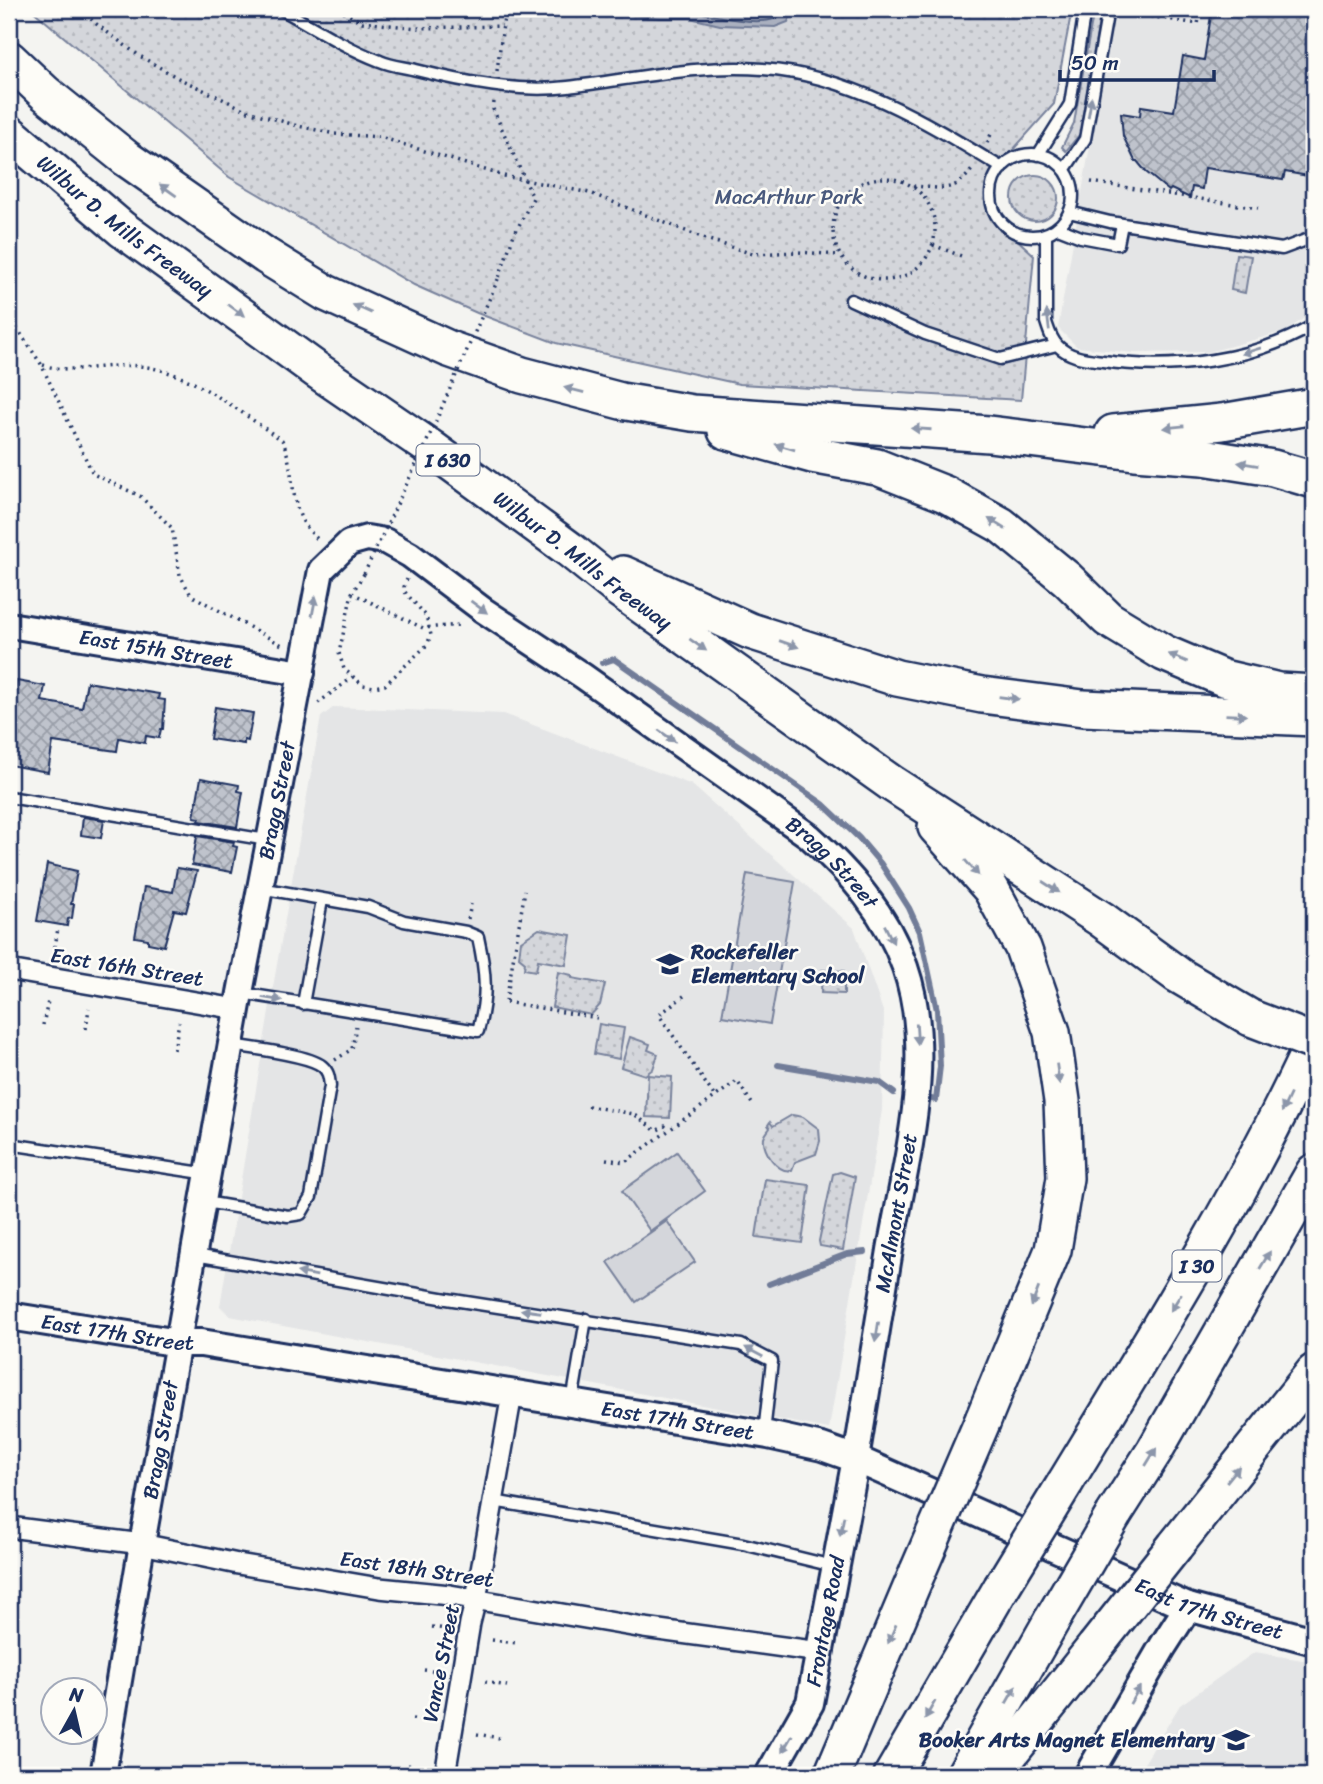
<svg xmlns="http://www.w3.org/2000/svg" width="1323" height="1784" font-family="Sriracha,sans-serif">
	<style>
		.built { fill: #e4e5e6 }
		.green { fill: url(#green-dots); stroke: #78829c; stroke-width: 2 }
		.pitch { fill: #d4d6db; stroke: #78829c; stroke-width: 2 }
		.water { fill: #aab0bf; stroke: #717c98; stroke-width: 2 }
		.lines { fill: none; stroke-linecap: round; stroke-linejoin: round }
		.shore { stroke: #546385; stroke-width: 2 }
		.stream { stroke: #717c98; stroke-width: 6 }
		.building { fill: url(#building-cross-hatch); stroke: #1b2f5e; stroke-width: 2 }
		.service-casing { stroke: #1b2f5e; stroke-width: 15 }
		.minor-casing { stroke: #1b2f5e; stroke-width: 24 }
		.tertiary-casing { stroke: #1b2f5e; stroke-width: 30 }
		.secondary-casing { stroke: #1b2f5e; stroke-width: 32 }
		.motorway-casing { stroke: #1b2f5e; stroke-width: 40 }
		.path { stroke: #1b2f5e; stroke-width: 3.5; stroke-dasharray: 2 5; stroke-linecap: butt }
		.service { stroke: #fdfcf7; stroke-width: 10 }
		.minor { stroke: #fdfcf7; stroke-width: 19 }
		.tertiary { stroke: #fdfcf7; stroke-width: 24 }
		.secondary { stroke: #fdfcf7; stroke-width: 26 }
		.motorway { stroke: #fdfcf7; stroke-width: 35 }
		.motorway-bridge-casing { stroke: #1b2f5e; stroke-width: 40; stroke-linecap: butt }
		.path-bridge { stroke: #1b2f5e; stroke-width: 3.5; stroke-dasharray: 2 5; stroke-linecap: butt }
		.motorway-bridge { stroke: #fdfcf7; stroke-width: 35 }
		.oneway { fill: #8c96aa }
		.labels { text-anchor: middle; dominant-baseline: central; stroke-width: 5; stroke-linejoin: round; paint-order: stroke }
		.shield { fill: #fdfcf7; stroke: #5f6c8c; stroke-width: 2 }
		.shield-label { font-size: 19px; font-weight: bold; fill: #1b2f5e }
		.park-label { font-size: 21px; fill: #49597d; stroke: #fdfcf7 }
		.street-label { font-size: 21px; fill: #1b2f5e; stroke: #fdfcf7 }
		.poi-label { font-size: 21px; font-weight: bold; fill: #1b2f5e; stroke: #fdfcf7; text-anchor: start }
	</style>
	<defs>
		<pattern id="green-dots" width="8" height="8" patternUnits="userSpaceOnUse" patternTransform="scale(1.75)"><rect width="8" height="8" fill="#d4d6db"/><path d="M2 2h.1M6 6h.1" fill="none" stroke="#b5b8be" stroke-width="1.8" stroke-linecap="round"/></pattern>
		<pattern id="building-cross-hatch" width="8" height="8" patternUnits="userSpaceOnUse" patternTransform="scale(1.75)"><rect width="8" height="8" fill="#bfc3cc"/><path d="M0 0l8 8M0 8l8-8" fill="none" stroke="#9a9fa9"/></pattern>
	</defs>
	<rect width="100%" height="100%" fill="#f4f4f1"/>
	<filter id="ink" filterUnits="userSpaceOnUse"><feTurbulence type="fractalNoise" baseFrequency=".0143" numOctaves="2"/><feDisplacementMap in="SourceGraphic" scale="14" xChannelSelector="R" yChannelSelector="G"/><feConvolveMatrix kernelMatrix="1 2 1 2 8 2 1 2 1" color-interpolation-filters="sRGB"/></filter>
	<g filter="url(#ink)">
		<path class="built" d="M1114,9H1314V311L1286,331L1209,352L1134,353L1077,347L1058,328Z
			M334,707L504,714L692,785L854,928L884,1014L882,1110L829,1429L230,1316L220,1306L273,987L321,717Z
			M1255,1652L1314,1662V1775H1137L1180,1705Z"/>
		<path class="green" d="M31,9H1072L1054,104L987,179L990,210L1000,231L1012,235L1034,255L1021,400L739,384L556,343L477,313L414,285L229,177Z
			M1094,9H1101L1080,134L1066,151L1062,147L1074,123Z
			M1012 198a23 23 0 1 1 46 0a23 23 0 1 1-46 0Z
			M1236,254L1251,256L1245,293L1231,290Z
			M539,929L571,935L566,965L538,960L536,971L524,969L525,962L519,957L521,941Z
			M822,970L844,971V994L821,993Z
			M558,972L572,975V978L605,984L600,1005L591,1015L552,1007Z
			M599,1024L624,1028L619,1059L594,1054Z
			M630,1037L650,1044L648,1050L658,1054L653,1069L645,1075L621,1067Z
			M648,1075L672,1077L670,1118L646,1117Z
			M792,1115L803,1117L819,1129L820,1141L816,1154L795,1162L792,1170C778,1174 762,1151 764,1138C765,1134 768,1131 770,1128L768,1125L770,1122L773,1126Z
			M840,1172L855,1177L843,1250L820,1246L819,1241L833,1174Z
			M765,1179L810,1185L802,1243L756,1237Z"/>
		<path class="pitch" d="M747,874L795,882L770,1024L722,1016Z
			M677,1152L705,1191L650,1231L622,1191Z
			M667,1221L695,1262L636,1302L608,1262Z"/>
		<path class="water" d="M566,9H793L788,22L775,27L720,25L690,18H660Z"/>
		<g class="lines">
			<path class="shore" d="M643,9C660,11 677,9 693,11C714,15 775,33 786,9"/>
			<path class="stream" d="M602,663L614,659L823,804L859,838L881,864L909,908L920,932L937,1010L940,1066L936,1100L931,1099
				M778,1065L879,1082L894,1093
				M769,1284L847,1254L865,1252"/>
		</g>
		<path class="building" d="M1212,9H1312L1306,44L1314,45V177L1285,172L1283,180L1205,168L1202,189L1192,187L1190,198L1171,189L1169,191L1146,172L1137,161H1135L1123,136L1121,113L1140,116L1141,106L1174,111L1183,56L1204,60Z
			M17,681L45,686L42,701L82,708L87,682L159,694L158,699L165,700L163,729H161L159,738L146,736L145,743L119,738L117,751L53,742L48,772L9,765V696L14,697Z
			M215,707L253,713L248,741L244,740V744L210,739Z
			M201,778L239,785L238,791L243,792L237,827L199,821L200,818L194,817Z
			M83,817L104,820L101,838L81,835Z
			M197,836L234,842L233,846L237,847L232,872L192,865Z
			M47,864L77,871L71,904H74L72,918L68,919L67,926L37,921Z
			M177,868L197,871L186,912L174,910L164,946L148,943V939L135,937L144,887L173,892Z"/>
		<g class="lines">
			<defs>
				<path id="service" d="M281,9C313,27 346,48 380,61C391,66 404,67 416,70C464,82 519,93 568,87C634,79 697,64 763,69C851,75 928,123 1002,168
					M991 195a41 41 0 1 1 82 0a41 41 0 1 1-82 0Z
					M1038,155L1070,104L1085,9
					M1065,169L1085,139L1108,9
					M1069,212L1110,222L1282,249L1314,237
					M1058,228L1081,237L1118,244L1122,224
					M1046,234V322C1049,331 1051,339 1058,346C1070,358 1088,359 1103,361C1174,371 1252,361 1314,325
					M851,300L925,334L1000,359L1057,345
					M9,797L267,840
					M241,993L478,1031C488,995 486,973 478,937L466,932L404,921L368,907L260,888
					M303,1004L322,900
					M9,1144L209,1174
					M205,1202L288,1216L301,1214L311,1197L330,1086C329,1078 329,1072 322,1066C309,1055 251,1048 232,1045
					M195,1255L447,1299L741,1345L772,1361L764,1433
					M572,1402L586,1319
					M493,1501L743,1544L833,1566"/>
				<path id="minor" d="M9,970L237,1009
					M9,1527L142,1544L238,1564L379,1588L450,1595L644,1628L820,1652
					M445,1775L470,1623L476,1599L512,1394"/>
				<g id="tertiary">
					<path id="s1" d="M9,625L302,673"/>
					<path id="s2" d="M103,1775L142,1544L240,993L321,570L349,543L367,538L385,541L410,555L483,610L583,676L809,836C850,873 886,913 905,967C936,1057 906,1159 890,1250C879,1319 868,1389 856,1459"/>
				</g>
				<g id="secondary">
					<path id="s3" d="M9,1316L179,1343H201L768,1435L822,1447L856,1459L1188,1607L1314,1641"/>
					<path id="s4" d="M769,1775L810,1703L856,1459"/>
					<path d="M1088,1775L1163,1646L1188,1607"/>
				</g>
				<g id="motorway">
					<path d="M9,59L45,93L127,159L266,256L326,293L449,349L522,375L621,401L692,413L989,434L1134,452L1203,457L1273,468L1314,480"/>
					<path id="s5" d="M9,133L122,229L318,371L431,448L569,549L620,590L891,783L1101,919L1178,975L1251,1018"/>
					<path d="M726,431L812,455L877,467L945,494L1001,525L1067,579L1108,619L1164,653L1223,678L1279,691L1314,693"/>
					<path d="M1113,433L1222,422L1314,406"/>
					<path d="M623,574L750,631L897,678L982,695L1083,708L1314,718"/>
					<path d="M936,827L991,889L1023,948L1052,1032L1062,1101L1065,1178L1053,1250L983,1420"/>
					<path d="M1065,1483C1153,1338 1243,1195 1314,1041"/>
					<path d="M1114,1514L1155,1450L1314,1172"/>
					<path d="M1175,1546L1314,1372"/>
					<path d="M832,1775L918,1571"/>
					<path d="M892,1775L1001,1588"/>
					<path d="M964,1775L1052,1620"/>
					<path d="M993,1775L1095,1647"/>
				</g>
			</defs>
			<use href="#service" class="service-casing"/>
			<use href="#minor" class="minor-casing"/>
			<use href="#tertiary" class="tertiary-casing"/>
			<use href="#secondary" class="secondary-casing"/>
			<use href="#motorway" class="motorway-casing"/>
			<path class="path" d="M81,9L95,23L138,55L176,77L248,111L298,126L335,134L380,137L504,176L590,193L706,239L753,254L798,252L839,255
				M337,9L362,22L418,28L502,26
				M1123,12L1198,24L1201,9
				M1200,14L1211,15
				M497,71L505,9
				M494,102L493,109L533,198L513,237L499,277
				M987,143L992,132
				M833 229a51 51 0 1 1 102 0a51 51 0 1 1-102 0Z
				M1091,182L1258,208
				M913,186C944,188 954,194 974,167
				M933,245L964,257
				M9,316L41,364L93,474L140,496L172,528L180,575L191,595L282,645
				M43,365C72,375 108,363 139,366C192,371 239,412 282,440C295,466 289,501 305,525C309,531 315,536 320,542
				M364,574L352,593L339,653L344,669L363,685L374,687L385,685L427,645L431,635L426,616L405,592L404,587L407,579
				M352,593L423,628L460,625
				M318,703L353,677
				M468,919L471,904
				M54,954L58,928
				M684,996L659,1015L715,1097
				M506,1001L525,890
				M506,1002L597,1018
				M43,1025L48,1001
				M86,1029L89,1008
				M174,1050L179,1022
				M335,1060L352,1049L356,1026
				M588,1106L634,1114L656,1131L665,1126L668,1130
				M606,1159L625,1162L737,1081L753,1105
				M432,1627L446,1629
				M492,1640L517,1643
				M424,1670L439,1672
				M485,1682L507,1686
				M412,1719L430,1722
				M477,1734L499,1738
				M408,1765L422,1768"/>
			<use href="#service" class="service"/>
			<use href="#minor" class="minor"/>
			<use href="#tertiary" class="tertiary"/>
			<use href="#secondary" class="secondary"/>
			<use href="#motorway" class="motorway"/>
			<defs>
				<path id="motorway-bridge" d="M1251,1018L1314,1042
					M918,1571L983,1420
					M1001,1588L1065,1483
					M1052,1620L1114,1514
					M1095,1647L1175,1546"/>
			</defs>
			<use href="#motorway-bridge" class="motorway-bridge-casing"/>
			<path class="path-bridge" d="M364,574L428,439L499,277"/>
			<use href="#motorway-bridge" class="motorway-bridge"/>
		</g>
		<defs><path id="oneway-solid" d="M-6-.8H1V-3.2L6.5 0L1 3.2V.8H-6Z" transform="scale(1.75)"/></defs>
		<g class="oneway">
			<use href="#oneway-solid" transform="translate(1090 107) rotate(-80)"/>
			<use href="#oneway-solid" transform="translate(168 190) rotate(-145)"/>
			<use href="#oneway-solid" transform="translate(362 309) rotate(-156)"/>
			<use href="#oneway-solid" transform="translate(236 310) rotate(36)"/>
			<use href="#oneway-solid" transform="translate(1048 320) rotate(-97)"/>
			<use href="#oneway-solid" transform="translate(1251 351) rotate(163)"/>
			<use href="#oneway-solid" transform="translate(574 390) rotate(-166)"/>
			<use href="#oneway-solid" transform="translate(1174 427) rotate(174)"/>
			<use href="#oneway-solid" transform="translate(921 429) rotate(-176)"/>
			<use href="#oneway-solid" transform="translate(785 447) rotate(-164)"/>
			<use href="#oneway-solid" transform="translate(1248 464) rotate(-171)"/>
			<use href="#oneway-solid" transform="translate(997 524) rotate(-148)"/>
			<use href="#oneway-solid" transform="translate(314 606) rotate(-79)"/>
			<use href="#oneway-solid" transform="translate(479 607) rotate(36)"/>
			<use href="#oneway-solid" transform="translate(789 644) rotate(19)"/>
			<use href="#oneway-solid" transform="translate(698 645) rotate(35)"/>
			<use href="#oneway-solid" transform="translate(1178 658) rotate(-157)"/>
			<use href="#oneway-solid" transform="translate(1009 698) rotate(8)"/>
			<use href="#oneway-solid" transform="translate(1236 715) rotate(2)"/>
			<use href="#oneway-solid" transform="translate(667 736) rotate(35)"/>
			<use href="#oneway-solid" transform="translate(972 868) rotate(49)"/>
			<use href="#oneway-solid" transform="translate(1051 887) rotate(33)"/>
			<use href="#oneway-solid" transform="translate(889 934) rotate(64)"/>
			<use href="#oneway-solid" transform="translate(272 999) rotate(9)"/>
			<use href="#oneway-solid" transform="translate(917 1034) rotate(86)"/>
			<use href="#oneway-solid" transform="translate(1058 1074) rotate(82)"/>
			<use href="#oneway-solid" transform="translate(1286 1103) rotate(115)"/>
			<use href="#oneway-solid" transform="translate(1265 1260) rotate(-59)"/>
			<use href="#oneway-solid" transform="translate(307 1274) rotate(-170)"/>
			<use href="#oneway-solid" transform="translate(1035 1297) rotate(111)"/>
			<use href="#oneway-solid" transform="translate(1176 1302) rotate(122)"/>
			<use href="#oneway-solid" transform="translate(531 1311) rotate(-172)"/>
			<use href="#oneway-solid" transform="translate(877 1332) rotate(99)"/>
			<use href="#oneway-solid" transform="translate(754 1352) rotate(-152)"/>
			<use href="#oneway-solid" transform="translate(1151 1457) rotate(-58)"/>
			<use href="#oneway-solid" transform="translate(1233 1474) rotate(-51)"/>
			<use href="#oneway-solid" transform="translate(842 1526) rotate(101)"/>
			<use href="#oneway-solid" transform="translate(892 1634) rotate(113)"/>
			<use href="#oneway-solid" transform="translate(1011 1695) rotate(-60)"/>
			<use href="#oneway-solid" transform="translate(1135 1695) rotate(-60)"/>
			<use href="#oneway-solid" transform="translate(930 1710) rotate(120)"/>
			<use href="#oneway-solid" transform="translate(787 1744) rotate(120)"/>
		</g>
	</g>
	<defs>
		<symbol id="school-bare" viewBox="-9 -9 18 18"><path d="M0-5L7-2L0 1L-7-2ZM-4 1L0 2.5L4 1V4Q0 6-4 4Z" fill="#1b2f5e" stroke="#fdfcf7" stroke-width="2.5" paint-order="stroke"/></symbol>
	</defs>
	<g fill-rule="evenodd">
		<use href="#school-bare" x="651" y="945" width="38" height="38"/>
		<use href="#school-bare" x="1217" y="1721" width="38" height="38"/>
	</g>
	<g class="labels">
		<g class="shield">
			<rect x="416.5" y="444.5" width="63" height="31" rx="5"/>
			<rect x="1172.5" y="1250.5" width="49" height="31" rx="5"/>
		</g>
		<g class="shield-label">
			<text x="448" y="460">I 630</text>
			<text x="1197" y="1266">I 30</text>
		</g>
		<g class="park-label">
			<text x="789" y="197">MacArthur Park</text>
		</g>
		<g class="street-label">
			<text stroke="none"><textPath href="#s5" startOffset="149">Wilbur D. Mills Freeway</textPath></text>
			<text stroke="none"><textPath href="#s5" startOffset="716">Wilbur D. Mills Freeway</textPath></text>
			<text stroke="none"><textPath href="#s1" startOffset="149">East 15th Street</textPath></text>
			<text stroke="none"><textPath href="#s2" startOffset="990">Bragg Street</textPath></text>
			<text stroke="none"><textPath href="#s2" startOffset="1852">Bragg Street</textPath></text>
			<text transform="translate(127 967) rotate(9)">East 16th Street</text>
			<text transform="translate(896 1213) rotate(-80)">McAlmont Street</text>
			<text stroke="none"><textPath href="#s3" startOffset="110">East 17th Street</textPath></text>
			<text stroke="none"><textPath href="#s3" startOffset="677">East 17th Street</textPath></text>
			<text stroke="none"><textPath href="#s2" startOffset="340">Bragg Street</textPath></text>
			<text transform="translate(417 1569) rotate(8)">East 18th Street</text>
			<text stroke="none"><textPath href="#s3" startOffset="1244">East 17th Street</textPath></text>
			<text stroke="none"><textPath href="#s4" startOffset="166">Frontage Road</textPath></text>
			<text transform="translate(441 1663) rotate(-79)">Vance Street</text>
		</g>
		<g class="poi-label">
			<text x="691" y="952">Rockefeller<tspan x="691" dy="24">Elementary School</tspan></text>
			<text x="1215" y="1740" text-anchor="end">Booker Arts Magnet Elementary</text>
		</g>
	</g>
	<rect width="1323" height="1784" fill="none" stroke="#fdfcf7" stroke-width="35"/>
	<rect x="18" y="18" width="1288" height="1749" fill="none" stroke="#1b2f5e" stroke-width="2.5" filter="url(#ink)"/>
	<g transform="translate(74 1711) rotate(8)"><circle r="33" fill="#fdfcf7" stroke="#a3aaba" stroke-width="2"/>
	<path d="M0-5L12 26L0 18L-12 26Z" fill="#1b2f5e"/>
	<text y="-10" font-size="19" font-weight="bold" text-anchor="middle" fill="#1b2f5e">N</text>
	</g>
	<path d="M1060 70v10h154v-10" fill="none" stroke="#1b2f5e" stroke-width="3.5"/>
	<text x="1071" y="70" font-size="21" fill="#1b2f5e" stroke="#fdfcf7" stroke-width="5" paint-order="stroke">50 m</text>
</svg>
